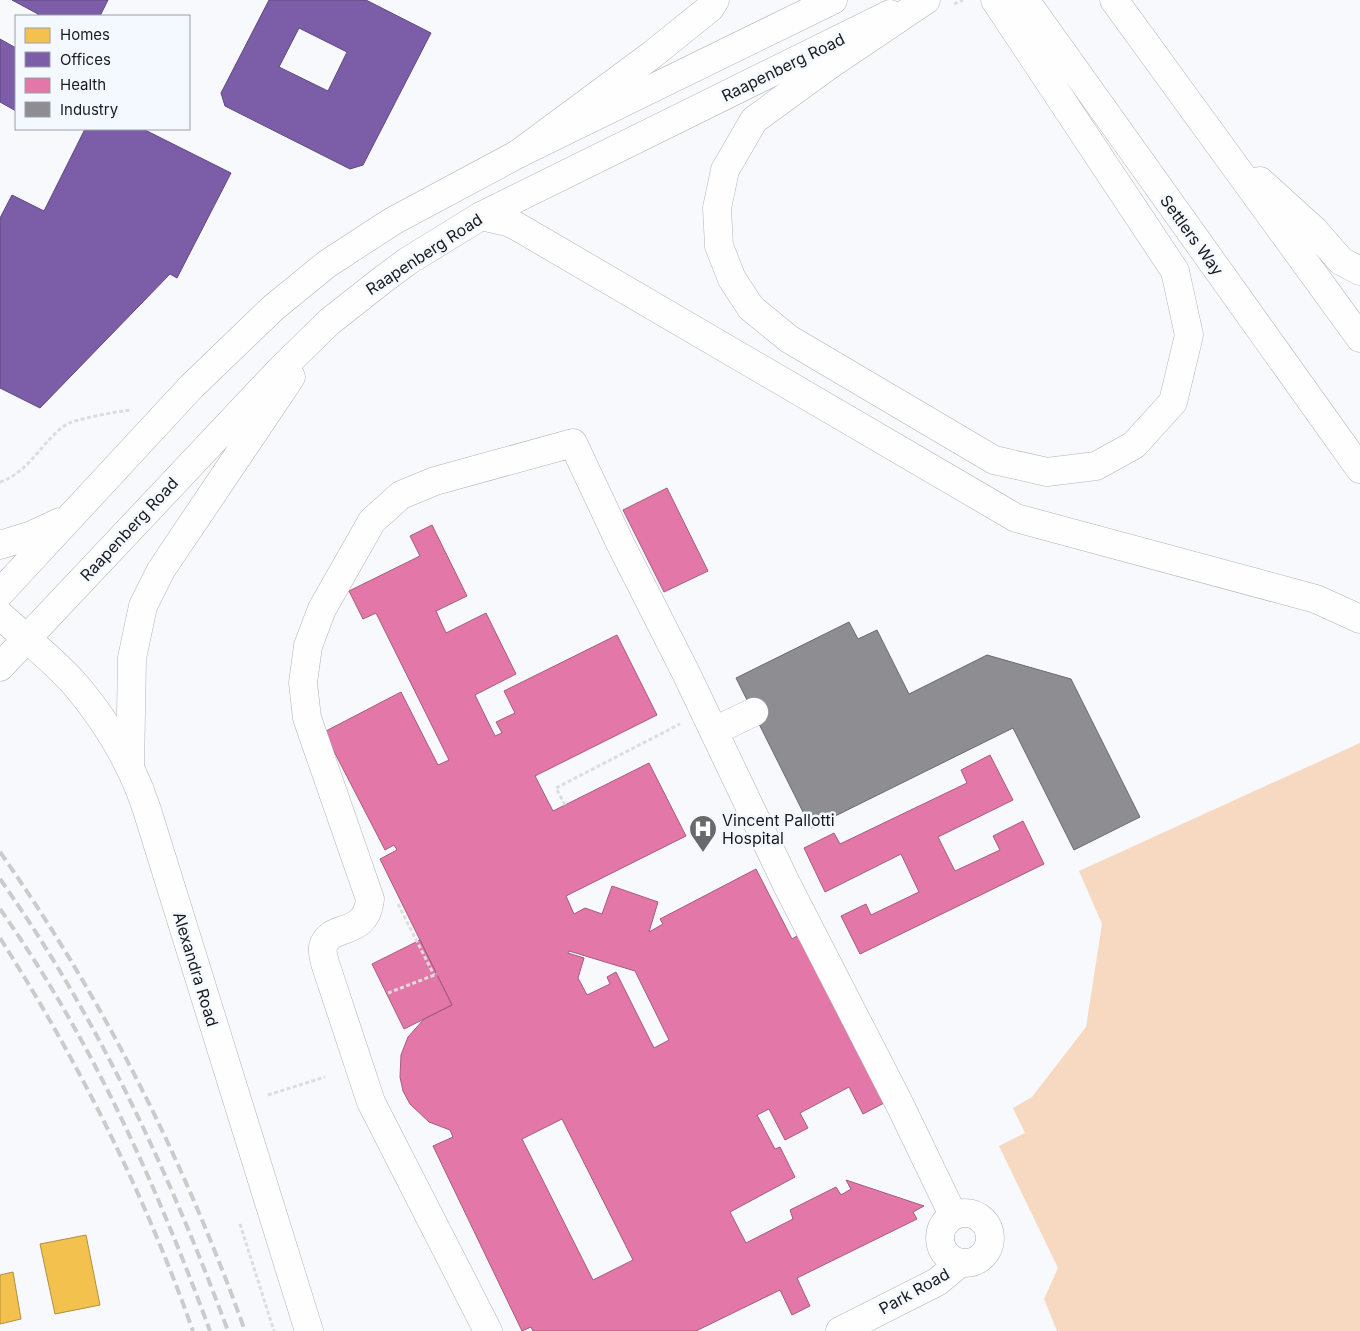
<svg xmlns="http://www.w3.org/2000/svg" width="1360" height="1331" font-family="Inter,sans-serif">
	<style>
		.green { fill: #f6d9c0 }
		.homes { fill: #f2c14e; stroke: #b18f40 }
		.offices { fill: #7b5ea7; stroke: #5e4a7e; fill-rule: evenodd }
		.health { fill: #e377a8; stroke: #a65b7f; fill-rule: evenodd }
		.industry { fill: #8d8d92; stroke: #6a6b6f }
		.lines { fill: none; stroke-linecap: round; stroke-linejoin: round }
		.minor-casing { stroke: #b2b4b7; stroke-width: 29 }
		.major-casing { stroke: #b2b4b7; stroke-width: 29 }
		.highway-casing { stroke: #b2b4b7; stroke-width: 29 }
		.path { stroke: #dcddde; stroke-width: 3; stroke-dasharray: 4 2.5; stroke-linecap: butt }
		.minor { stroke: #fefeff; stroke-width: 28 }
		.major { stroke: #fefeff; stroke-width: 28 }
		.highway { stroke: #fefeff; stroke-width: 28 }
		.rail { stroke: #cbcbcc; stroke-width: 4; stroke-dasharray: 10 5; stroke-linecap: butt }
		.labels { text-anchor: middle; dominant-baseline: central; stroke-width: 5; stroke-linejoin: round; paint-order: stroke }
		.street-label { font-size: 16px; fill: #191b1e; stroke: #f4f8ff }
		.poi-label { font-size: 16px; fill: #191b1e; stroke: #f4f8ff; text-anchor: start }
	</style>
	<rect width="100%" height="100%" fill="#f7f9fc"/>
	<path class="green" d="M1360,743V1331H1057L1044,1299L1058,1268L999,1146L1025,1133L1013,1108L1032,1097L1086,1027L1102,924L1079,871Z"/>
	<path class="homes" d="M86,1235L100,1305L55,1314L40,1244Z
		M13,1272L21,1319L0,1324V1275Z"/>
	<path class="offices" d="M12,0H108L100,16H37L38,14Z
		M269,0H366L431,33L363,165L350,169L225,106L221,93ZM299,28L347,52L328,91L279,67Z
		M0,39L16,48V111L0,102Z
		M85,129H143L231,173L177,278L170,274L40,408L0,388V218L12,195L44,211Z"/>
	<path class="health" d="M667,488L708,571L664,592L623,510Z
		M432,525L467,596L436,611L446,633L486,613L516,674L475,695L495,736L502,733L496,722L515,713L504,691L617,635L657,715L535,776L553,811L649,763L686,836L566,896L574,914L585,908L602,914L612,886L658,902L649,932L663,924L660,919L756,869L792,939L800,934L886,1102L863,1114L849,1087L800,1113L808,1128L785,1140L769,1109L757,1115L775,1149L780,1147L795,1177L730,1212L746,1243L793,1219L790,1210L836,1187L841,1195L851,1189L846,1180L924,1206L913,1212L917,1219L797,1278L810,1306L792,1315L780,1290L696,1331H533L531,1327L522,1331L433,1146L453,1137L450,1130L429,1122L410,1104L403,1091L400,1077L401,1055L408,1037L424,1019L452,1005L380,859L397,850L394,845L385,850L324,732L401,692L438,765L449,760L376,613L363,619L349,591L420,556L410,536ZM569,951L635,971L669,1040L654,1048L616,972L607,977L610,984L587,995L578,978L584,958L568,953ZM562,1119L633,1260L593,1280L522,1139Z
		M990,755L1013,800L938,837L955,871L1000,850L993,836L1023,821L1044,864L860,954L841,916L866,904L871,915L919,892L901,854L825,892L804,848L834,833L840,844L967,783L961,770Z
		M420,940L452,1005L404,1029L372,964Z"/>
	<path class="industry" d="M849,622L858,639L877,630L909,694L987,655L1071,679L1140,817L1074,850L1013,728L811,828L736,678Z"/>
	<g class="lines">
		<defs>
			<path id="minor" d="M0,615C24,637 51,658 73,682C105,719 132,764 147,810L309,1331
				M714,731L754,712
				M940 1238a25 25 0 1 1 50 0a25 25 0 1 1-50 0Z
				M488,1331L371,1102L325,963C324,959 322,951 323,947C329,922 366,939 370,899L307,718L303,683L308,646L322,609L372,521L401,495L435,481L573,443L621,545L686,673L787,885L899,1103L953,1215
				M840,1331L937,1282L960,1263"/>
			<path id="major" d="M0,545L32,535L60,522
				M0,593L191,387L273,308L327,264L393,221L518,154L833,0
				M0,667L280,370L329,322L381,281L408,261L481,216L890,14
				M130,768L132,658L143,606L161,570L291,377"/>
			<path id="highway" d="M926,0L828,66L754,120L725,170L717,208L719,246L732,279L751,308L789,339L994,460L1047,472L1096,466L1134,445L1173,402L1189,335L1175,271L995,0
				M1025,0L1360,469
				M1114,0L1360,338
				M518,154L653,54L710,8L715,0
				M1260,181L1314,230L1341,261L1360,271
				M481,216L508,222L518,227L1016,518L1316,599L1360,619"/>
		</defs>
		<use href="#minor" class="minor-casing"/>
		<use href="#major" class="major-casing"/>
		<use href="#highway" class="highway-casing"/>
		<path class="path" d="M954,4L963,0
			M0,482C28,473 42,442 64,426C72,419 120,411 132,410
			M565,805L556,788L680,724
			M398,904L434,975
			M388,993L437,974
			M268,1095L325,1077
			M240,1224L274,1331"/>
		<use href="#minor" class="minor"/>
		<use href="#major" class="major"/>
		<use href="#highway" class="highway"/>
		<path class="rail" d="M0,852C104,1000 184,1160 245,1331
			M0,879C98,1018 169,1172 228,1331
			M0,909C91,1038 156,1184 210,1331
			M0,938C79,1062 144,1193 193,1331"/>
	</g>
	<defs>
		<symbol id="hospital-pin" viewBox="-11 -11 22 30"><path d="M0 17L-7.5 6A9.5 9.5 0 1 1 7.5 6Z" fill="#67696c" stroke="#f4f8ff"/><path d="M-5-5h3v3.5h4V-5h3V5h-3V1.5h-4V5h-3Z" fill="#fff"/></symbol>
	</defs>
	<g fill-rule="evenodd">
		<use href="#hospital-pin" x="687" y="813" width="32" height="43"/>
	</g>
	<g class="labels">
		<g class="street-label">
			<text transform="translate(783 67) rotate(-26)">Raapenberg Road</text>
			<text transform="translate(1192 235) rotate(54)">Settlers Way</text>
			<text transform="translate(424 254) rotate(-33)">Raapenberg Road</text>
			<text transform="translate(129 529) rotate(-47)">Raapenberg Road</text>
			<text transform="translate(196 969) rotate(73)">Alexandra Road</text>
			<text transform="translate(914 1291) rotate(-29)">Park Road</text>
		</g>
		<g class="poi-label">
			<text x="722" y="820">Vincent Pallotti<tspan x="722" dy="18">Hospital</tspan></text>
		</g>
	</g>
	<rect x="15" y="15" width="175" height="115" fill="#f4f8ff" stroke="#9ca0a5"/>
	<rect x="25" y="28" width="25" height="15" fill="#f2c14e" stroke="#9ca0a5"/>
	<text x="60" y="40" font-size="15" fill="#191b1e">Homes</text>
	<rect x="25" y="52" width="25" height="15" fill="#7b5ea7" stroke="#9ca0a5"/>
	<text x="60" y="65" font-size="15" fill="#191b1e">Offices</text>
	<rect x="25" y="78" width="25" height="15" fill="#e377a8" stroke="#9ca0a5"/>
	<text x="60" y="90" font-size="15" fill="#191b1e">Health</text>
	<rect x="25" y="102" width="25" height="15" fill="#8d8d92" stroke="#9ca0a5"/>
	<text x="60" y="115" font-size="15" fill="#191b1e">Industry</text>
</svg>
